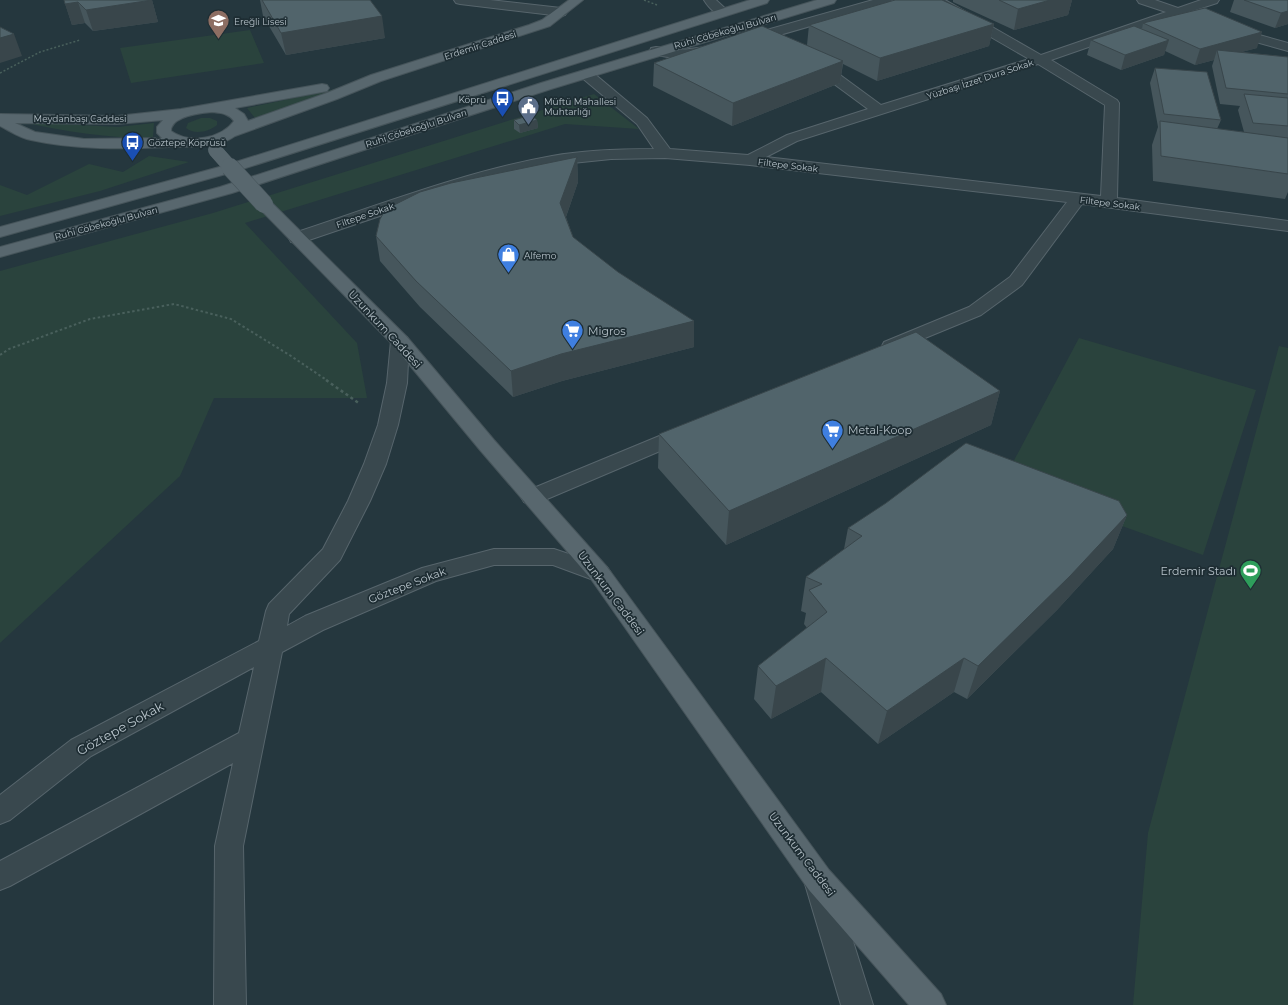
<svg xmlns="http://www.w3.org/2000/svg" width="1288" height="1005" font-family="Montserrat,sans-serif">
	<style>
		.green { fill: #2a433d }
		.lines { fill: none; stroke-linecap: round; stroke-linejoin: round }
		.minor-casing { stroke: #57656c; stroke-width: 2 }
		.major-casing { stroke: #46545a; stroke-width: 2 }
		.path-far2 { stroke: #49605c; stroke-width: 1.5; stroke-dasharray: 2 2; stroke-linecap: butt }
		.path-far1 { stroke: #49605c; stroke-width: 2; stroke-dasharray: 2.5 2.5; stroke-linecap: butt }
		.path { stroke: #49605c; stroke-width: 2.5; stroke-dasharray: 3 3; stroke-linecap: butt }
		.minor { fill: #39484e; fill-rule: evenodd }
		.major { fill: #58676e; fill-rule: evenodd }
		.major-bridge-far1-casing { stroke: #46545a; stroke-width: 14; stroke-linecap: butt }
		.major-bridge-casing { stroke: #46545a; stroke-width: 19; stroke-linecap: butt }
		.major-bridge-far1 { stroke: #58676e; stroke-width: 14 }
		.major-bridge { stroke: #58676e; stroke-width: 18 }
		.wall { fill: #46565c }
		.shaded-wall { fill: #39464b }
		.building { fill: #51646b; stroke: #39464b }
		.labels { text-anchor: middle; dominant-baseline: central; stroke-width: 3.5; stroke-linejoin: round; paint-order: stroke }
		.far-poi-label { font-size: 9px; fill: #b6c2c9; stroke: #1e2d33; text-anchor: start }
		.far-street-label { font-size: 9px; fill: #b6c2c9; stroke: #1e2d33 }
		.street-label { font-size: 11px; fill: #b6c2c9; stroke: #1e2d33 }
		.poi-label { font-size: 11px; fill: #b6c2c9; stroke: #1e2d33; text-anchor: start }
		.near-street-label { font-size: 13px; fill: #b6c2c9; stroke: #1e2d33 }
	</style>
	<rect width="100%" height="100%" fill="#25373e"/>
	<path class="green" d="M250,30L264,63L131,83L120,48Z
		M345,87L300,105L255,118L247,108Z
		M594,94L639,129L565,124L245,223L357,343L367,398H214L180,476L0,643V271L213,213Z
		M201,118H210L217,121V125C209,132 194,135 186,128L188,123Z
		M22,122L118,127L154,123L153,138C106,138 68,132 22,122Z
		M149,156L189,162L100,191L0,216V185L27,195L89,164L123,172Z
		M1079,338L1256,390L1203,555L1002,483Z
		M1279,346L1288,348V1005H1133L1148,833Z"/>
	<g class="lines">
		<defs>
			<path id="minor" d="M454,0H490L561,8L565,9L567,12L565,15L561,16L460,4L456,3Z
				M704,0H716L729,12L727,15C717,17 709,8 704,0Z
				M873,0H892L890,3L752,43H742L741,40L742,37Z
				M930,0H945L1041,55L1166,12L1139,3L1137,0H1155L1178,8L1201,0H1219L1217,3L1189,12L1190,14L1188,17L1184,18L1178,16L1051,60L1117,100L1119,103L1117,198L1288,221V231L1082,204L1022,285L981,315L891,352L884,350L882,346L884,342L969,307L1010,277L1067,202L750,165L665,158L611,159L553,165L492,178L303,242L297,243L291,242L289,238L291,234C377,206 463,172 552,156C585,150 620,149 654,149L637,124L581,77L579,74L581,71H591L647,118L670,149L748,155L787,135L868,109L811,67L809,64L811,61H821L881,105L1029,59L932,3ZM1038,64L1105,105L1101,196L766,157L797,141Z
				M1231,27L1288,43V51L1227,34L1225,31L1227,28Z
				M656,47L681,50L706,47L711,48L712,51L711,54C690,59 672,59 651,54L650,51L651,48Z
				M400,335L407,337L409,341L407,383L398,425L386,464L370,501L340,560L289,614L287,626L305,616L422,568L494,549H554L607,567L611,573L607,579L599,582L553,565H494L436,581L323,630L282,652L243,846L246,1005H214L215,846L233,763L10,886L0,890V861L239,733L254,667L91,756L10,820L0,824V795L71,740L259,641L266,611L269,604L323,549L348,501L364,464L378,425L387,383L391,341L393,337Z
				M686,425L693,427L696,432L693,437L540,502L532,505L524,502L521,497L524,492Z
				M820,870L830,874L835,884L873,1005H841L805,884L810,874Z"/>
			<path id="major" d="M569,0H583L550,26L381,81L337,99L235,136C217,149 191,146 170,147C124,149 76,150 31,140C20,138 10,131 0,126V114L117,116L181,109L322,84L327,85L329,88L327,91L322,92L235,108L244,114L248,121L327,93L371,75L529,25L542,20ZM212,112C221,113 228,113 234,121C221,139 189,144 171,131C171,116 201,113 212,112ZM163,120L157,127V133L162,138L84,139L35,132L15,123L117,124Z
				M750,0H769L767,3L233,172L0,237V227L223,166Z
				M817,0H836L834,3L551,89L232,193L0,257V247L220,187L541,83Z
				M264,199L270,201L407,337L494,440L607,567L829,870L941,994L946,1005H909L809,890L591,579L480,450L393,345L258,207L256,204L258,201Z"/>
		</defs>
		<use href="#minor" class="minor-casing"/>
		<use href="#major" class="major-casing"/>
		<path class="path-far2" d="M644,0L657,5
			M0,73L40,52L80,40"/>
		<path class="path-far1" d="M0,355L9,349L90,319L174,304L231,319L291,356L328,381"/>
		<path class="path" d="M326,380L360,404"/>
		<use href="#minor" class="minor"/>
		<use href="#major" class="major"/>
		<defs>
			<path id="major-bridge-far1" d="M215,150L231,168"/>
			<path id="major-bridge" d="M230,167L264,204"/>
		</defs>
		<use href="#major-bridge-far1" class="major-bridge-far1-casing"/>
		<use href="#major-bridge" class="major-bridge-casing"/>
		<use href="#major-bridge-far1" class="major-bridge-far1"/>
		<use href="#major-bridge" class="major-bridge"/>
	</g>
	<path class="wall" d="M64,0H152L158,22L93,31L85,23L72,25Z
		M260,0H370L385,38L286,55L263,16Z
		M953,0H1072L1068,15L1014,30L953,2Z
		M1234,0H1288V24L1275,28L1230,12Z
		M1143,23L1257,48L1241,52L1288,57V192L1285,199L1153,181L1152,145L1158,127L1150,83L1155,68L1221,120L1217,129L1244,132L1238,110L1240,106L1220,104L1212,66L1214,60L1195,65L1165,51L1164,55L1121,70L1087,55L1091,40L1142,29Z
		M994,24L989,46L877,81L843,64L840,83L732,126L653,86L654,63L807,45L809,25Z
		M514,120H537L538,128L520,133L514,129Z
		M577,157L578,182L566,217L573,237L694,347L562,381L513,397L420,307L380,261L376,236Z
		M1000,391L991,425L726,545L658,468L659,434Z
		M1127,515L1113,549L1057,610L967,699L954,692L878,744L821,692L771,719L754,699L758,666L807,628L804,624L806,613L801,611L806,577L844,549L848,528Z"/>
	<path class="shaded-wall" d="M152,0L158,22L93,31L86,10Z
		M1050,0H1072L1068,15L1014,30L1018,9Z
		M78,2L85,23L72,25L65,4Z
		M1288,11V24L1275,28L1281,13Z
		M382,16L385,38L286,55L281,33Z
		M994,24L989,46L877,81L880,58Z
		M1262,32L1257,48L1219,58L1217,50L1214,60L1195,65L1200,49Z
		M14,34L22,56L0,63V38Z
		M1169,40L1164,55L1121,70L1125,55Z
		M843,61L840,83L732,126L733,103Z
		M537,120L538,128L520,133L519,125Z
		M577,157L578,182L562,228L560,203Z
		M694,321V347L562,381L513,397L511,371L561,354Z
		M1000,391L991,425L726,545L729,511Z
		M1127,515L1113,549L1057,610L967,699L978,666Z
		M826,658L821,692L771,719L776,686Z
		M964,658L954,692L878,744L887,711Z"/>
	<path class="building" d="M64,0H152L86,10L78,2L65,4Z
		M262,0H370L382,16L281,33Z
		M895,0H942L994,24L880,58L809,25Z
		M999,0H1050L1018,9Z
		M1244,0H1288V11L1281,13Z
		M1205,8L1262,32L1200,49L1143,23Z
		M762,26L843,61L733,103L654,63Z
		M1134,26L1169,40L1125,55L1091,40Z
		M0,27L14,34L0,38Z
		M1217,50L1288,57V94L1226,88Z
		M1155,68L1207,72L1221,120L1164,114Z
		M1244,94L1288,98V126L1253,123Z
		M531,115L537,120L519,125L514,120Z
		M1160,121L1288,138V174L1161,156Z
		M577,157L560,203L573,237L618,272L694,321L561,354L511,371L416,281L376,236L380,219L386,209L420,192L451,183Z
		M916,332L1000,391L729,511L659,434Z
		M966,443L1119,501L1127,515L1070,576L978,666L964,658L887,711L826,658L776,686L758,666L827,612L809,590L822,584L806,577L862,536L848,528L886,503Z"/>
	<defs>
		<symbol id="school-pin" viewBox="-11 -11 22 30"><path d="M0 17L-7.5 6A9.5 9.5 0 1 1 7.5 6Z" fill="#8d6e63" stroke="#1e2d33"/><path d="M0-5L7-2L0 1L-7-2ZM-4 1L0 2.5L4 1V4Q0 6-4 4Z" fill="#fff"/></symbol>
		<symbol id="bus-pin" viewBox="-11 -11 22 30"><path d="M0 17L-7.5 6A9.5 9.5 0 1 1 7.5 6Z" fill="#1a4fb4" stroke="#1e2d33"/><path d="M-5-6H5V4H4V6H2V4H-2V6H-4V4H-5ZM-3.5-4V0h7V-4ZM-3.5 1.2v1.5H-2V1.2ZM2 1.2v1.5H3.5V1.2Z" fill="#fff"/></symbol>
		<symbol id="civic-pin" viewBox="-11 -11 22 30"><path d="M0 17L-7.5 6A9.5 9.5 0 1 1 7.5 6Z" fill="#5c6f8a" stroke="#1e2d33"/><path d="M-.6-6.5H3V-4.5H.6V-3L4-1V1h2V6H-6V1h2V-1L-.6-3ZM-1.2 2.5V6h2.4V2.5Z" fill="#fff"/></symbol>
		<symbol id="shop-pin" viewBox="-11 -11 22 30"><path d="M0 17L-7.5 6A9.5 9.5 0 1 1 7.5 6Z" fill="#3f7fe0" stroke="#1e2d33"/><path d="M-5-2.5h2.3a2.7 3.5 0 0 1 5.4 0H5L5.5 6h-11ZM-1.5-2.5h3a1.5 2.3 0 0 0-3 0Z" fill="#fff"/></symbol>
		<symbol id="supermarket-pin" viewBox="-11 -11 22 30"><path d="M0 17L-7.5 6A9.5 9.5 0 1 1 7.5 6Z" fill="#3f7fe0" stroke="#1e2d33"/><path d="M-6-5.5h2.5l.6 2H6L4.5 2H-2.5L-4.4-4H-6ZM-1.5 3.2a1.3 1.3 0 1 0 .1 0ZM3 3.2a1.3 1.3 0 1 0 .1 0Z" fill="#fff"/></symbol>
		<symbol id="stadium-pin" viewBox="-11 -11 22 30"><path d="M0 17L-7.5 6A9.5 9.5 0 1 1 7.5 6Z" fill="#2e9e5b" stroke="#1e2d33"/><path d="M0-5a6.5 5 0 1 0 0 10a6.5 5 0 1 0 0-10ZM-3.5-1.8h7v3.6h-7Z" fill="#fff"/></symbol>
	</defs>
	<g fill-rule="evenodd">
		<use href="#school-pin" x="206" y="8" width="25" height="34"/>
		<use href="#bus-pin" x="490" y="86" width="25" height="34"/>
		<use href="#civic-pin" x="516" y="94" width="25" height="34"/>
		<use href="#bus-pin" x="120" y="130" width="25" height="34"/>
		<use href="#shop-pin" x="496" y="242" width="25" height="34"/>
		<use href="#supermarket-pin" x="560" y="318" width="25" height="34"/>
		<use href="#supermarket-pin" x="820" y="418" width="25" height="34"/>
		<use href="#stadium-pin" x="1238" y="558" width="25" height="34"/>
	</g>
	<g class="labels">
		<g class="far-poi-label">
			<text x="234" y="21">Ereğli Lisesi</text>
			<text x="486" y="99" text-anchor="end">Köprü</text>
			<text x="544" y="101">Müftü Mahallesi<tspan x="544" dy="10">Muhtarlığı</tspan></text>
			<text x="148" y="142">Göztepe Köprüsü</text>
			<text x="524" y="255">Alfemo</text>
		</g>
		<g class="far-street-label">
			<text transform="translate(725 31) rotate(-16)">Ruhi Cöbekoğlu Bulvarı</text>
			<text transform="translate(480 45) rotate(-18)">Erdemir Caddesi</text>
			<text transform="translate(980 79) rotate(-18)">Yüzbaşı İzzet Dura Sokak</text>
			<text x="80" y="118">Meydanbaşı Caddesi</text>
			<text transform="translate(416 128) rotate(-18)">Ruhi Cöbekoğlu Bulvarı</text>
			<text transform="translate(788 165) rotate(7)">Filtepe Sokak</text>
			<text transform="translate(1110 203) rotate(7)">Filtepe Sokak</text>
			<text transform="translate(365 215) rotate(-19)">Filtepe Sokak</text>
			<text transform="translate(106 223) rotate(-15)">Ruhi Cöbekoğlu Bulvarı</text>
		</g>
		<g class="street-label">
			<text transform="translate(385 329) rotate(47)">Uzunkum Caddesi</text>
			<text transform="translate(407 585) rotate(-21)">Göztepe Sokak</text>
			<text transform="translate(611 593) rotate(53)">Uzunkum Caddesi</text>
			<text transform="translate(802 854) rotate(53)">Uzunkum Caddesi</text>
		</g>
		<g class="poi-label">
			<text x="588" y="331">Migros</text>
			<text x="848" y="430">Metal-Koop</text>
			<text x="1236" y="571" text-anchor="end">Erdemir Stadı</text>
		</g>
		<g class="near-street-label">
			<text transform="translate(120 728) rotate(-29)">Göztepe Sokak</text>
		</g>
	</g>
</svg>
